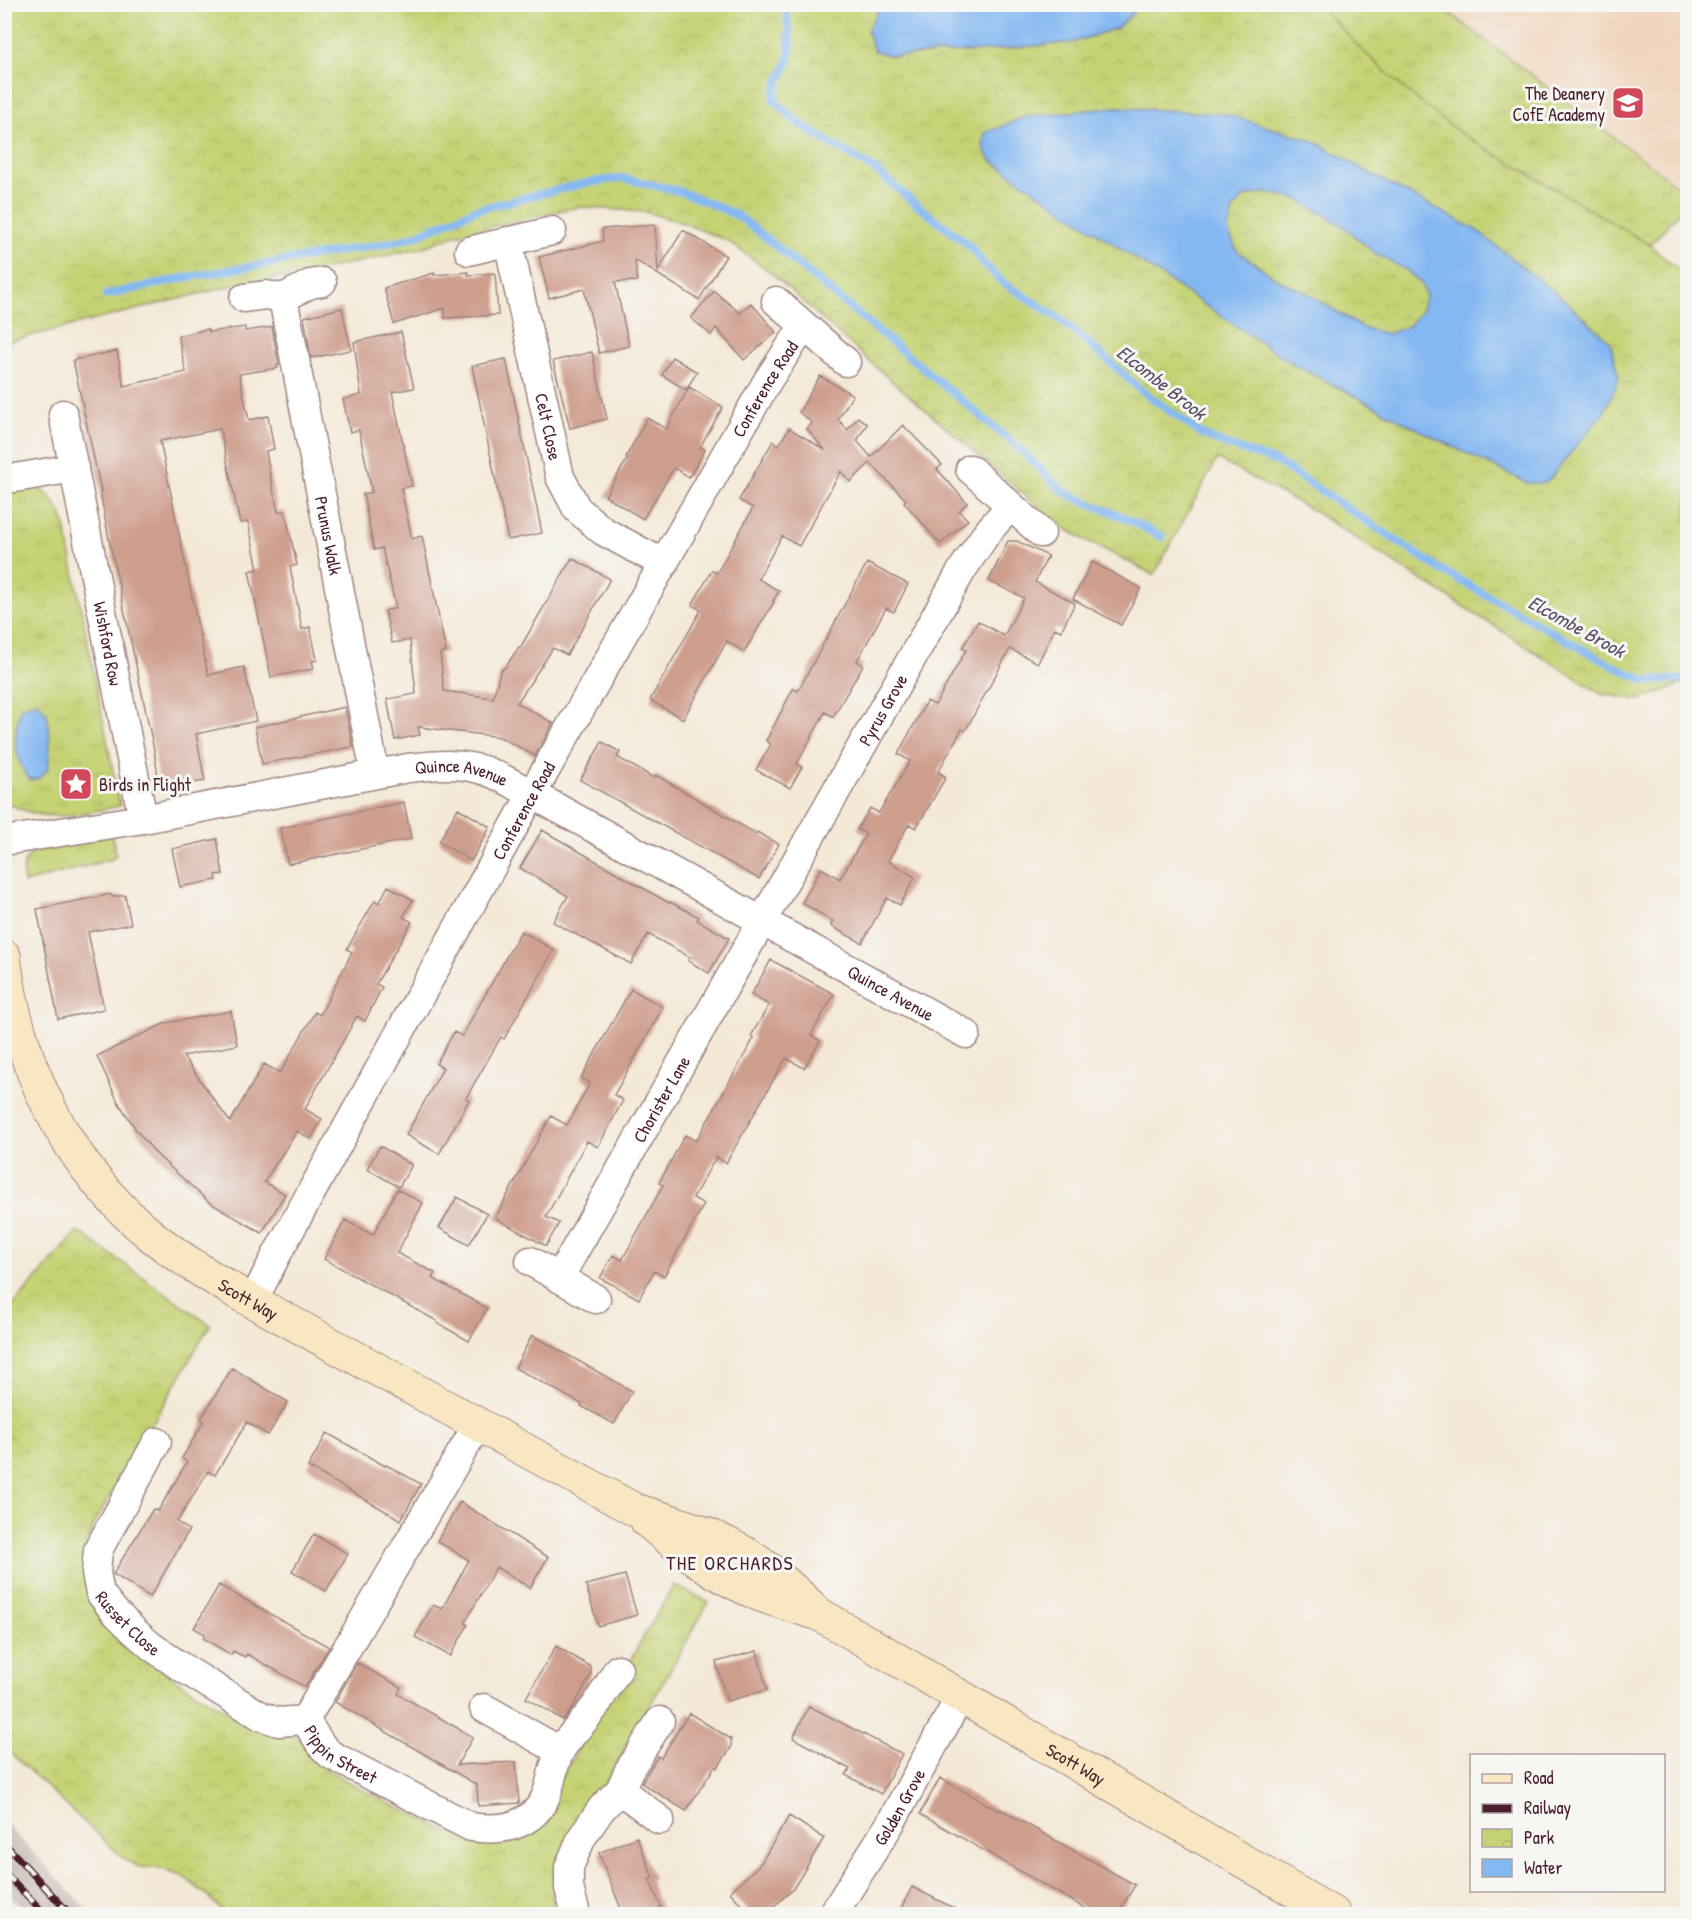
<svg xmlns="http://www.w3.org/2000/svg" width="1692" height="1919" font-family="'Patrick Hand',sans-serif">
	<style>
		.built { fill: #f1d5bd }
		.railway { fill: #cec1ba }
		.grass { fill: url(#grass-tufts); stroke: #887950; stroke-width: 1.5 }
		.park { fill: url(#park-crowns); stroke: #887950; stroke-width: 1.5 }
		.water { fill: #84b8f2; stroke: #676c8e; stroke-width: 1.5; fill-rule: evenodd }
		.lines { fill: none; stroke-linecap: round; stroke-linejoin: round }
		.stream { stroke: #84b8f2; stroke-width: 8 }
		.building { fill: #ce9e8d }
		.street-casing { stroke: #9f8481; stroke-width: 31 }
		.secondary-casing { stroke: #9f8481; stroke-width: 35 }
		.street { stroke: #fff; stroke-width: 28 }
		.secondary { stroke: #f9e7c3; stroke-width: 33 }
		.rail-casing { stroke: #4a1f2b; stroke-width: 7 }
		.rail { stroke: #f6f6f2; stroke-width: 4.5; stroke-dasharray: 14; stroke-linecap: butt }
		.labels { text-anchor: middle; dominant-baseline: central; stroke-width: 6; stroke-linejoin: round; paint-order: stroke }
		.poi-label { font-size: 18px; fill: #4a1f2b; stroke: #f6f6f2; text-anchor: end }
		.street-label { font-size: 18px; fill: #4a1f2b; stroke: #f6f6f2 }
		.water-label { font-size: 20px; font-style: italic; fill: #5b4d67; stroke: #f6f6f2 }
		.neighbourhood-label { font-size: 20px; letter-spacing: 1.5px; fill: #4a1f2b; stroke: #f6f6f2 }
	</style>
	<defs>
		<pattern id="grass-tufts" width="24" height="20" patternUnits="userSpaceOnUse" patternTransform="scale(1.5)"><rect width="24" height="20" fill="#c5d375"/><path d="M3 7l-1-3M5 7V3M7 7l1-3M15 17l-1-3M17 17v-4M19 17l1-3" fill="none" stroke="#abb565"/></pattern>
		<pattern id="park-crowns" width="20" height="18" patternUnits="userSpaceOnUse" patternTransform="scale(1.5)"><rect width="20" height="18" fill="#c5d375"/><path d="M2 6a3 3 0 1 1 6 0M12 15a3 3 0 1 1 6 0" fill="none" stroke="#abb565"/></pattern>
	</defs>
	<rect width="100%" height="100%" fill="#f6f6f2"/>
	<filter id="ink" filterUnits="userSpaceOnUse"><feTurbulence type="fractalNoise" baseFrequency=".0167" numOctaves="2"/><feDisplacementMap in="SourceGraphic" scale="12" xChannelSelector="R" yChannelSelector="G"/><feConvolveMatrix kernelMatrix="1 2 1 2 8 2 1 2 1" color-interpolation-filters="sRGB"/></filter>
	<filter id="wash" filterUnits="userSpaceOnUse"><feTurbulence type="fractalNoise" baseFrequency=".008" numOctaves="4" result="noise"/><feDisplacementMap in="SourceGraphic" scale="24" xChannelSelector="R" yChannelSelector="G"/><feGaussianBlur stdDeviation="1.35" result="paint"/><feColorMatrix in="noise" values="0 0 0 0 0 0 0 0 0 0 0 0 0 0 0 0 0 1.4 0 .05"/><feComposite in="paint" operator="in"/></filter>
	<g filter="url(#wash)">
		<rect width="100%" height="100%" fill="#f4e9d7"/>
		<path class="built" d="M1439,5H1687V193L1451,13Z"/>
		<path class="railway" d="M5,1823L66,1887L90,1914H27L5,1891Z"/>
		<path class="grass" d="M1319,5H1439L1687,193V203L1650,245L1460,133L1411,95L1362,50Z
			M4,484C40,486 49,487 64,521L120,806C87,812 53,823 21,809C15,807 9,805 5,800Z
			M112,834L116,855L112,859L24,883C21,860 25,855 46,847Z"/>
		<path class="park" d="M29,4H739L750,11L753,4L1319,5L1362,50L1411,95L1460,133L1650,245L1687,277V682L1640,700L1601,694L1310,509L1217,459L1154,575L1074,534L1057,523L877,368L769,271L726,240L683,223L646,212L580,207L559,211L455,235L421,248L299,275L231,286L6,342L4,331V9Z
			M78,1231L210,1325L95,1522L87,1543L135,1647L177,1681L243,1721L285,1731L298,1737L322,1767L366,1792L447,1831L480,1841L561,1778L674,1585L709,1602L602,1789L565,1848L554,1881L553,1907L555,1914H226L204,1893L180,1874L158,1868L139,1867L125,1860L5,1748L4,1316Z"/>
		<path class="water" d="M882,4H1141V5L1117,28L1074,42L981,51L892,56L874,51L867,30Z
			M1116,107L1225,114L1314,141L1373,175L1476,230L1562,298L1610,342L1619,379L1604,412L1546,483H1528L1431,436L1290,362L1033,190L990,159L983,146L985,133L1025,117ZM1266,192L1297,199L1339,223L1376,254L1405,269L1421,283L1426,296L1421,311L1410,325L1388,334L1363,328L1307,293L1280,281L1237,251L1228,230L1233,209L1244,197Z
			M37,702L47,713L50,742L48,769L40,778L30,780C12,757 13,733 21,707Z"/>
		<g class="lines">
			<path class="stream" d="M785,4C787,21 792,42 789,58C785,73 775,82 774,100L795,120L810,131L874,169L914,203L969,245L983,263L1002,282L1057,317L1086,341L1142,391L1200,433L1216,441L1277,462L1438,568L1604,661L1645,681L1688,679
				M106,295L189,277L389,243L416,236L474,210L586,183L622,178L679,191L709,203L738,216L760,233L1019,448L1059,488L1072,496L1123,517L1162,537"/>
		</g>
		<g id="blocks">
			<path class="building" d="M655,225L658,271L683,230L726,256L699,300L635,260L637,281L615,282L629,346L599,353L584,289L549,298L539,257L603,241L602,229Z
				M468,272V275L495,273L498,315L445,318V308L394,324L384,288L434,273V275Z
				M714,291L740,313L751,303L776,332L744,360L716,328L711,335L691,318Z
				M342,308L351,350L311,358L304,317Z
				M245,327V331L272,327L279,365H277L278,368L239,374L249,420L268,416L274,449L266,451L270,475L278,512L285,511L297,565L290,567L302,629L310,627L317,660L312,661L314,669L271,677L249,571L258,569L248,522L240,523L220,429L160,441L208,675L244,667L256,721L196,734L205,781L160,789L154,750L108,534L100,491H101L73,360L117,351L124,386L186,372L178,336L208,329L209,332Z
				M401,332L414,388L392,392L412,486L401,488L412,539L422,536L446,652L440,653L444,691L493,698L501,669H504L519,647L520,648L572,558L610,579L567,655L553,648L517,703L553,723L535,756L500,737L418,727L420,735L395,740L387,699L416,694L410,640L392,643L385,611L396,608L382,548L374,550L363,494L372,492L359,430L350,432L343,399L361,395L354,342Z
				M592,352L607,419L570,428L553,361Z
				M672,357L697,372L686,390L662,375Z
				M506,359L542,533L508,540L472,366Z
				M820,376L853,395L838,419L847,430L858,417L867,424L857,441L871,457L903,425L942,465L937,469L967,503L959,511L968,520L940,544L904,502L906,500L870,463L850,482L841,471L799,546L782,536L758,579L779,591L773,601L774,602L744,652L727,641L683,719L650,700L701,610L692,605L702,588L712,570L717,573L753,508L739,500L773,441L779,445L789,428L825,450L807,429L812,423L799,412Z
				M689,387L723,407L700,447L705,450L689,477L674,468L643,519L605,496L628,458L626,457L647,418L666,429Z
				M1008,541H1017L1048,556L1035,582L1075,603L1061,631L1055,628L1038,663L1010,649L965,731L962,729L938,772L946,777L916,828L909,824L888,861L915,877L900,905L887,898L862,943L831,926L833,921L802,903L821,868L840,879L866,834L857,829L870,808L879,813L892,791L910,761L898,754L927,701L935,705L966,650L962,648L978,621L1004,636L1024,598L989,581Z
				M1092,562L1141,588L1121,625L1073,599Z
				M867,563L908,584L894,612L886,608L857,661L863,665L833,717L825,712L797,764L802,767L790,788L756,770L771,744L766,741L793,689L798,691Z
				M345,707L353,747L262,764L255,727Z
				M602,742L620,752L617,757L654,778L656,775L756,834L757,832L779,844L759,879L580,780Z
				M404,802L411,839L288,864L280,828Z
				M458,808L490,827L471,861L439,842Z
				M542,830L669,903L670,902L699,917L697,920L729,938L709,973L688,961L690,957L648,934L631,964L553,922L568,896L520,868Z
				M217,839L223,874L216,875L217,880L180,887L172,849Z
				M388,886L413,900L403,917L412,922L376,984L382,987L365,1021L357,1016L305,1109L322,1119L311,1139L297,1131L264,1182L285,1194L262,1233L210,1203L157,1155L137,1131L118,1102L97,1056L166,1023L231,1011L237,1045L183,1056L230,1122L264,1064L280,1073L315,1012L320,1015L352,952L347,949L375,900L379,903Z
				M111,894L112,897L125,895L131,924L88,932L104,1009L58,1019L37,909Z
				M521,931L554,950L504,1039L501,1037L466,1098L469,1100L439,1154L406,1135L443,1068L436,1064L454,1032L462,1036Z
				M771,960L834,994L811,1035L820,1041L804,1068L786,1058L726,1163L716,1157L693,1198L704,1204L664,1276L654,1271L639,1299L600,1278L613,1255L622,1260L663,1185L659,1183L685,1135L696,1141L754,1038L751,1036L769,1005L751,995Z
				M631,989L663,1007L614,1095L623,1100L598,1147L587,1141L546,1217L559,1223L546,1246L495,1218L551,1116L567,1125L590,1083L581,1078Z
				M380,1146L412,1165L399,1187L367,1169Z
				M397,1189L423,1203L397,1253L435,1273L432,1278L487,1308L469,1341L437,1323V1321L324,1259L345,1220L373,1235Z
				M457,1197L487,1214L469,1245L439,1228Z
				M532,1335L632,1391L614,1424L581,1406L582,1404L515,1368Z
				M232,1368L288,1402L268,1435L247,1422L215,1475L208,1471L177,1522L189,1530L150,1597L113,1574L153,1509L158,1511L187,1462L182,1458L204,1421L201,1419Z
				M327,1433L385,1466L386,1465L421,1484L401,1520L308,1467Z
				M460,1502L548,1557L530,1588L496,1567L465,1623L468,1625L450,1656L415,1637L433,1605L442,1609L469,1560L437,1541Z
				M314,1534L348,1554L326,1591L292,1571Z
				M625,1575L637,1615L598,1626L586,1585Z
				M219,1585L329,1647L305,1687L247,1654L245,1657L233,1651L231,1655L203,1638L205,1634L194,1628Z
				M556,1646L591,1667V1675L572,1709L563,1720L526,1698Z
				M757,1651L767,1690L727,1701L716,1662Z
				M357,1663L401,1687L398,1694L473,1737L457,1765L516,1762L519,1803L478,1806L477,1785L335,1702Z
				M809,1706L902,1754L881,1794L846,1775L850,1769L793,1738Z
				M689,1713L731,1739V1748L717,1768L715,1766L686,1811L641,1783L658,1756L661,1758Z
				M940,1778L999,1811L1000,1809L1135,1885L1118,1914H1095L920,1814Z
				M789,1816L824,1838L793,1889L766,1914H750L730,1892L761,1863Z
				M637,1837L653,1878L649,1879L664,1914H623L599,1853Z
				M912,1887L965,1914H898Z"/>
		</g>
	</g>
	<g filter="url(#ink)">
		<use href="#blocks" fill-opacity="0" stroke="#9f8481" stroke-width="1.5"/>
		<g class="lines">
			<defs>
				<g id="street">
					<path id="s1" d="M508,241L560,477L577,509L603,531L664,564"/>
					<path d="M469,251L552,231"/>
					<path d="M244,298L266,295L283,298L310,284L322,282"/>
					<path id="s2" d="M283,298L375,773"/>
					<path d="M776,301L846,362"/>
					<path id="s3" d="M63,414L143,819"/>
					<path d="M970,469L1041,533"/>
					<path d="M15,478L74,468"/>
					<path id="s4" d="M4,841L143,819L408,768C434,765 460,762 486,771C502,777 517,786 532,794L966,1034"/>
					<path d="M530,1261L596,1299"/>
					<path id="s5" d="M559,1278L962,570L986,534L1010,506"/>
					<path id="s6" d="M253,1301L277,1254L532,794L768,380L804,326"/>
					<path id="s7" d="M478,1424L305,1720L322,1746L331,1755L471,1827C504,1832 539,1825 549,1787C553,1773 554,1761 562,1748C571,1734 584,1722 594,1708C603,1695 610,1682 618,1669"/>
					<path id="s8" d="M157,1442L98,1550L96,1573L100,1593L114,1611L134,1631L151,1646L178,1665L261,1716L278,1722L305,1720"/>
					<path d="M484,1708L560,1751"/>
					<path d="M620,1790L660,1820"/>
					<path d="M576,1914L569,1888V1867L582,1837L602,1808L620,1790L629,1770L660,1721"/>
					<path id="s9" d="M833,1914L890,1824L960,1697"/>
				</g>
				<g id="secondary">
					<path id="s10" d="M4,956C17,1064 67,1168 153,1237C181,1259 211,1277 241,1295L635,1510C678,1523 721,1536 759,1562C781,1577 800,1596 819,1614"/>
					<path id="s11" d="M647,1521C681,1550 715,1576 756,1593C776,1602 798,1607 819,1614L1334,1914"/>
				</g>
			</defs>
			<use href="#street" class="street-casing"/>
			<use href="#secondary" class="secondary-casing"/>
			<use href="#street" class="street"/>
			<use href="#secondary" class="secondary"/>
			<defs>
				<path id="rail" d="M4,1843L70,1914
					M4,1872L45,1914"/>
			</defs>
			<use href="#rail" class="rail-casing"/>
			<use href="#rail" class="rail"/>
		</g>
	</g>
	<defs>
		<symbol id="school-square" viewBox="-11 -11 22 22"><rect x="-9" y="-9" width="18" height="18" rx="4" fill="#d1495b" stroke="#f6f6f2"/><path d="M0-5L7-2L0 1L-7-2ZM-4 1L0 2.5L4 1V4Q0 6-4 4Z" fill="#fff"/></symbol>
		<symbol id="sight-square" viewBox="-11 -11 22 22"><rect x="-9" y="-9" width="18" height="18" rx="4" fill="#d1495b" stroke="#f6f6f2"/><path d="M0-6L1.8-2.2L6-1.7L2.9 1.2L3.7 5.4L0 3.3L-3.7 5.4L-2.9 1.2L-6-1.7L-1.8-2.2Z" fill="#fff"/></symbol>
	</defs>
	<g fill-rule="evenodd">
		<use href="#school-square" x="1609" y="84" width="38" height="38"/>
		<use href="#sight-square" x="57" y="765" width="38" height="38"/>
	</g>
	<g class="labels">
		<g class="poi-label">
			<text x="1605" y="93">The Deanery<tspan x="1605" dy="21">CofE Academy</tspan></text>
			<text x="99" y="784" text-anchor="start">Birds in Flight</text>
		</g>
		<g class="street-label">
			<text stroke="none"><textPath href="#s6" startOffset="1046">Conference Road</textPath></text>
			<text stroke="none"><textPath href="#s1" startOffset="190">Celt Close</textPath></text>
			<text stroke="none"><textPath href="#s2" startOffset="242">Prunus Walk</textPath></text>
			<text stroke="none"><textPath href="#s3" startOffset="234">Wishford Row</textPath></text>
			<text stroke="none"><textPath href="#s5" startOffset="654">Pyrus Grove</textPath></text>
			<text stroke="none"><textPath href="#s4" startOffset="465">Quince Avenue</textPath></text>
			<text stroke="none"><textPath href="#s6" startOffset="560">Conference Road</textPath></text>
			<text stroke="none"><textPath href="#s4" startOffset="951">Quince Avenue</textPath></text>
			<text stroke="none"><textPath href="#s5" startOffset="206">Chorister Lane</textPath></text>
			<text stroke="none"><textPath href="#s10" startOffset="440">Scott Way</textPath></text>
			<text stroke="none"><textPath href="#s8" startOffset="208">Russet Close</textPath></text>
			<text stroke="none"><textPath href="#s7" startOffset="394">Pippin Street</textPath></text>
			<text stroke="none"><textPath href="#s11" startOffset="495">Scott Way</textPath></text>
			<text stroke="none"><textPath href="#s9" startOffset="126">Golden Grove</textPath></text>
		</g>
		<g class="water-label">
			<text transform="translate(1162 382) rotate(38)">Elcombe Brook</text>
			<text transform="translate(1577 626) rotate(29)">Elcombe Brook</text>
		</g>
		<g class="neighbourhood-label">
			<text x="730" y="1562">THE ORCHARDS</text>
		</g>
	</g>
	<rect width="1692" height="1919" fill="none" stroke="#f6f6f2" stroke-width="24"/>
	<rect x="1470" y="1754" width="195" height="138" fill="#f6f6f2" stroke="#b1a0a2" stroke-width="1.5"/>
	<rect x="1482" y="1774" width="30" height="9" fill="#f9e7c3" stroke="#b1a0a2" stroke-width="1.5"/>
	<text x="1524" y="1784" font-size="18" fill="#4a1f2b">Road</text>
	<rect x="1482" y="1804" width="30" height="9" fill="#4a1f2b" stroke="#b1a0a2" stroke-width="1.5"/>
	<text x="1524" y="1814" font-size="18" fill="#4a1f2b">Railway</text>
	<rect x="1482" y="1829" width="30" height="18" fill="url(#park-crowns)" stroke="#b1a0a2" stroke-width="1.5"/>
	<text x="1524" y="1844" font-size="18" fill="#4a1f2b">Park</text>
	<rect x="1482" y="1859" width="30" height="18" fill="#84b8f2" stroke="#b1a0a2" stroke-width="1.5"/>
	<text x="1524" y="1874" font-size="18" fill="#4a1f2b">Water</text>
</svg>
